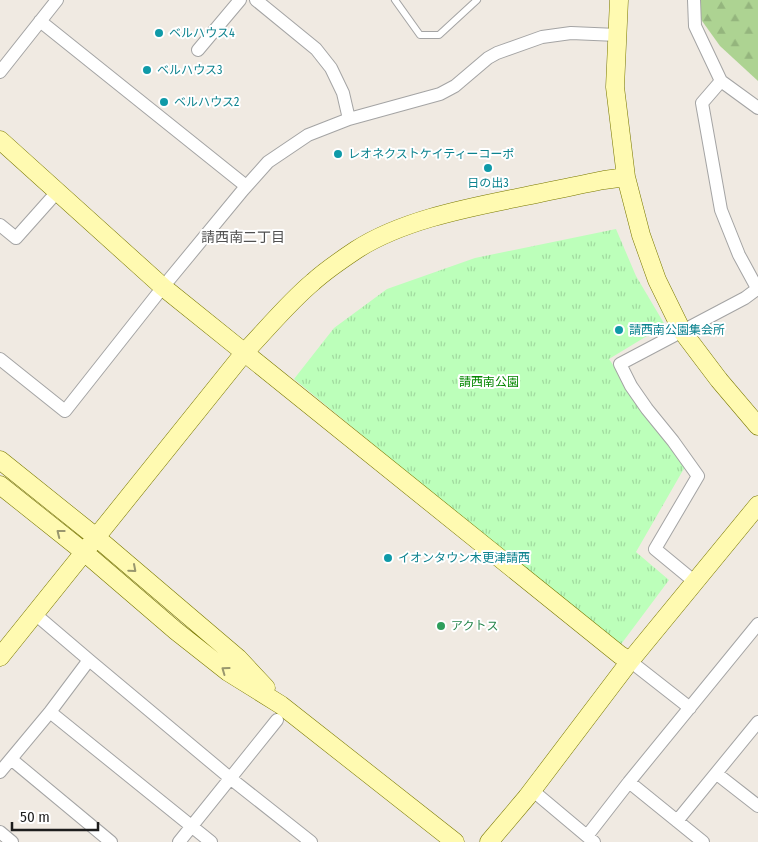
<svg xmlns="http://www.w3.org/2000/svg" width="758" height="842" font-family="'Fira Sans Condensed','Noto Sans JP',sans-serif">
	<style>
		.forest { fill: url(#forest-firs) }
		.park { fill: url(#park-tufts) }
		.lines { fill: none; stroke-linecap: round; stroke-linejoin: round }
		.lane-casing { stroke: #a4a4a4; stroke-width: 8 }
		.street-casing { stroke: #a4a4a4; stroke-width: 14 }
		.secondary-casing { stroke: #797800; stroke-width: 19 }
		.lane { stroke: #fff; stroke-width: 6 }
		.street { stroke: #fff; stroke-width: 12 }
		.secondary { stroke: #fffab1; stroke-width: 18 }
		.oneway { stroke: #99976e }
		.culture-dot { fill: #0f9aa8; stroke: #fff; stroke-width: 2 }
		.leisure-dot { fill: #2e9e5b; stroke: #fff; stroke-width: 2 }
		.labels { text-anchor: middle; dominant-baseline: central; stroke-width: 4; stroke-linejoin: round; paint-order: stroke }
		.culture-label { font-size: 12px; fill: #0d838f; stroke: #fff; text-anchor: start }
		.park-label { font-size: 12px; fill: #048700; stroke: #fff }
		.leisure-label { font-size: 12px; fill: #27864d; stroke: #fff; text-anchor: start }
		.neighbourhood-label { font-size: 14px; fill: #505050; stroke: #fff }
	</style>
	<defs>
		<pattern id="forest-firs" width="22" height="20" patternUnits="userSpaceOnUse" patternTransform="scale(1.25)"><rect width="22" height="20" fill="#add392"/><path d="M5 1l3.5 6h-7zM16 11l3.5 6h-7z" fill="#94b57d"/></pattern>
		<pattern id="park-tufts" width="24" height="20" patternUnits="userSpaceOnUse" patternTransform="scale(1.25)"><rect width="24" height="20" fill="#bcffba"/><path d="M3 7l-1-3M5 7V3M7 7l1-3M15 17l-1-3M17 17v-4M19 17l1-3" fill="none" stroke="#a1da9f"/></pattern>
	</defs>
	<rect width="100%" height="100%" fill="#f0eae2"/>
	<path class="forest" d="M687,0H758V81L720,46Z"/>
	<path class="park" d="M616,229L636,276L665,325L609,359L645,412L686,465L636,552L669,580L619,647L294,379L334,328L387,289L475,258Z"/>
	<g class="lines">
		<defs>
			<path id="lane" d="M395,0L420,35H439L477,0"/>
			<path id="street" d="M256,0L316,49L331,68L343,93L349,119
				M694,0L695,26L721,81L758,108
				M40,21L246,186
				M198,50L240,0
				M0,72L57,0
				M721,81L702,103L721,210L739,255L758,290
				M0,225L16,238L57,192
				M0,359L65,411L163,287L243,190L268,162L308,135L349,119L440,94L455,86L488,58L497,53L542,37L571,33L617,35
				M695,582L655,549L698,476L673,441L647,409L631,386L620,364L745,298L757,289
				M35,614L89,660
				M630,661L690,708
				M50,712L211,842
				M11,759L111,842
				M0,772L50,712L89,660L230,778L311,842
				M717,774L758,806
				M629,782L703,842
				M532,790L594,842
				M677,821L758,722
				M0,832L12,842
				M587,836L629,782L758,624
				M179,842L277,720"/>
			<path id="secondary" d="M619,0L615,87L626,177L641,235L657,280L682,331L719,380L758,426
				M0,140L163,287L620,655L630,661
				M0,460L96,537L238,658L266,688
				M0,485L84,552L176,631L228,672L281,705L455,842
				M0,657L244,353C267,329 288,303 313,282C326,270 341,260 356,250C399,222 461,209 511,199C542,193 573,186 604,180L626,177
				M489,842L527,797L630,661L758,505"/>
		</defs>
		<use href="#lane" class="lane-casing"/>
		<use href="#street" class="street-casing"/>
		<use href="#secondary" class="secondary-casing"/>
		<use href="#lane" class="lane"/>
		<use href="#street" class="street"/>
		<use href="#secondary" class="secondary"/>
	</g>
	<defs><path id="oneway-chevron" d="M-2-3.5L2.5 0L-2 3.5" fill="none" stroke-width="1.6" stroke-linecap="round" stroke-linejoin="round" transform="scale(1.25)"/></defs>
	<g class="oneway">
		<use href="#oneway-chevron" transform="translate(60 533) rotate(-142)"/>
		<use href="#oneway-chevron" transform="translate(133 569) rotate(41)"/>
		<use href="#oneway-chevron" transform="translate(225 670) rotate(-144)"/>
	</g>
	<g class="culture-dot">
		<circle cx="159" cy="33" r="5"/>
		<circle cx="147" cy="70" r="5"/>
		<circle cx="164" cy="102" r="5"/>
		<circle cx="338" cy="154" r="5"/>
		<circle cx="488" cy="168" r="5"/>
		<circle cx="619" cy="330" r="5"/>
		<circle cx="388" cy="558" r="5"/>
	</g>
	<circle class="leisure-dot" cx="441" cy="626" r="5"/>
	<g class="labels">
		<g class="culture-label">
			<text x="169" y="33">ベルハウス4</text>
			<text x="157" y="70">ベルハウス3</text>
			<text x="174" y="102">ベルハウス2</text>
			<text x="348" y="154">レオネクストケイティーコーポ</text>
			<text x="488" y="183" text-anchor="middle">日の出3</text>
			<text x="629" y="330">請西南公園集会所</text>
			<text x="398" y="558">イオンタウン木更津請西</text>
		</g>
		<g class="park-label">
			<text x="489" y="382">請西南公園</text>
		</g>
		<g class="leisure-label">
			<text x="451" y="626">アクトス</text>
		</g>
		<g class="neighbourhood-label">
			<text x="243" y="237">請西南二丁目</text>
		</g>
	</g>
	<path d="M12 822v8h86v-8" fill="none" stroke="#1d1d1d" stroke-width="2.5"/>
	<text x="20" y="822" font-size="15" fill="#1d1d1d" stroke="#ffffff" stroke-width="4" paint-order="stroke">50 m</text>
</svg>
